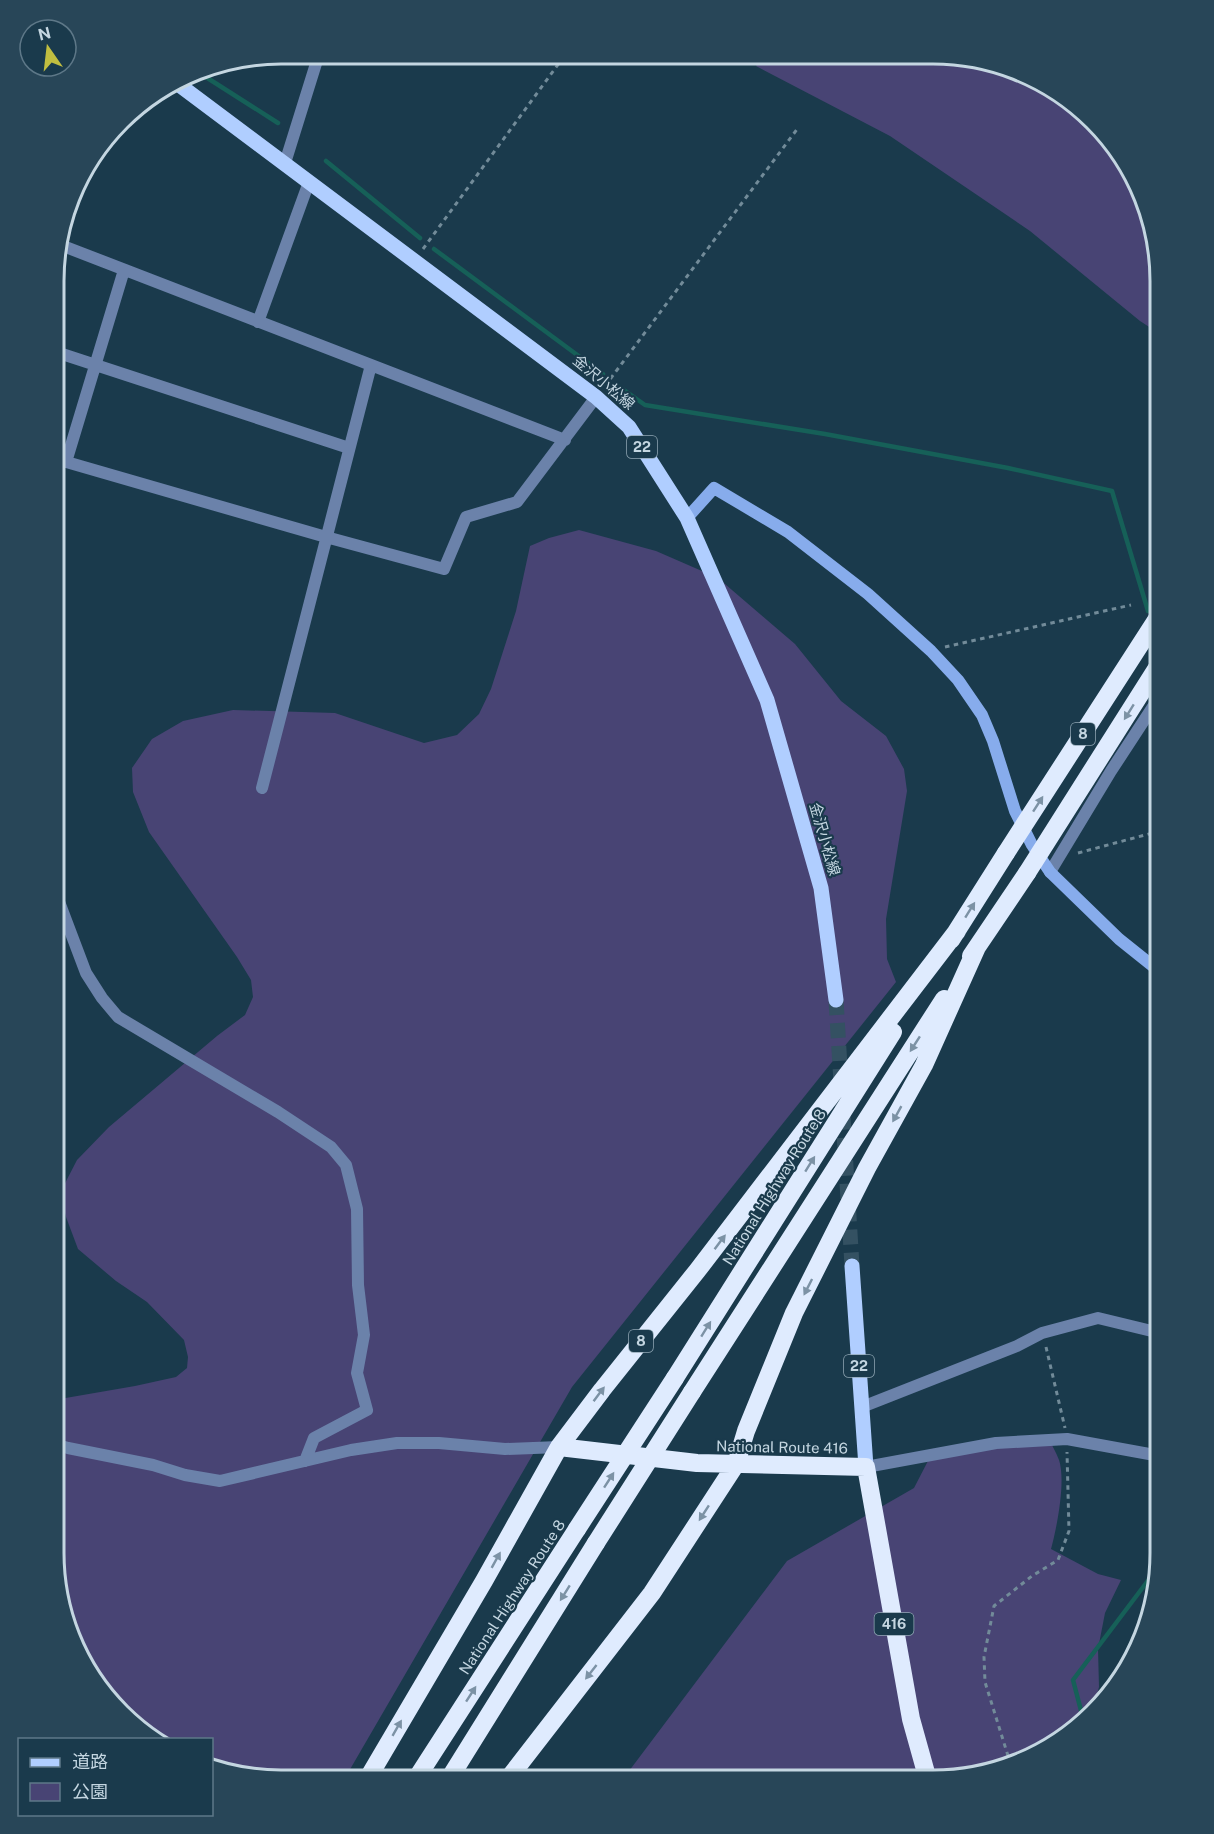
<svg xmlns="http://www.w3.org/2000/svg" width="1214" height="1834" font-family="'Public Sans','Noto Sans JP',sans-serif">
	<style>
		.green { fill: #484474 }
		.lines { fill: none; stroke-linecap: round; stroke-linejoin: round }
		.stream { stroke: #166058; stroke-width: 4.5 }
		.primary-tunnel { stroke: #345162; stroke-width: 15; stroke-dasharray: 15 8; stroke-linecap: butt }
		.path { stroke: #728b99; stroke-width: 3; stroke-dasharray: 4.5 4.5; stroke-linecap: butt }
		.street { stroke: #6b82aa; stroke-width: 12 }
		.secondary { stroke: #87acec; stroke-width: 12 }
		.primary { stroke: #b0ceff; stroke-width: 15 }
		.highway { stroke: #dfebfe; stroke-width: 18 }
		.highway-bridge { stroke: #dfebfe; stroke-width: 18 }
		.oneway { fill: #7c92a5 }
		.labels { text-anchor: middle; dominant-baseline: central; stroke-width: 4.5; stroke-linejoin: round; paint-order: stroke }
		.shield { fill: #1a3a4c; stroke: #91a7b4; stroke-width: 1.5 }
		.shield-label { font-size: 14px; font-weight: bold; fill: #c4d6e1 }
		.street-label { font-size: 15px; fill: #c4d6e1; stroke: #1a3a4c }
		.rim { fill: none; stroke: #c4d6e1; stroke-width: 3 }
	</style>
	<rect width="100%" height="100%" fill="#1a3a4c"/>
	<path class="green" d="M764,55L963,56L1020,71L1071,101L1113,143L1143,194L1160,282V334L1140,321L1030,231L890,136L756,66Z
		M579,530L656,551L718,578L795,644L841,701L886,736L904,769L907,791L886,919L887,959L896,982L572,1387L345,1778H252L212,1767V1740L154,1739L143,1733L101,1691L71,1640L54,1553V1400L135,1386L176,1377L187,1368L188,1357L184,1340L147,1302L116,1281L78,1249L66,1217L60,1193L77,1160L109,1127L217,1036L245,1015L253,997L251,980L237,957L149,832L133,792L132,768L152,739L183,721L233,710L335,713L424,743L457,735L479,714L491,689L516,611L530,546L549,538Z
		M1048,1438C1052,1445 1056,1452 1059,1460C1066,1481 1057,1527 1051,1549L1098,1574L1121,1580L1105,1613L1098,1649L1099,1687L1092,1713L1082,1724L1020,1763L933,1780L623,1779L787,1561L914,1488L929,1459Z"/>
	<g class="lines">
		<path class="stream" d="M198,72L278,123
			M326,161L420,238
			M434,249L603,374
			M617,385L645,405L825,434L1008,468L1112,491L1148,611
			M1084,1722L1073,1680L1159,1566"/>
		<path class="primary-tunnel" d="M836,1000L852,1266"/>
		<path class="path" d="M423,249L565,55
			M605,386L798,128
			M945,647L1131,605
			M1078,853L1160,831
			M1046,1347L1065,1428
			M1008,1765L1009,1759L985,1682L984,1657L994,1606L1032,1576L1058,1560L1069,1531L1067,1452"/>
		<path class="street" d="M285,163L319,54
			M58,244L565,440
			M258,322L309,182
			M56,352L349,448
			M56,459L326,537L444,569L466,517L517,502L596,397
			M66,462L124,270
			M262,788L371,365
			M1050,872L1111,771L1160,696
			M55,891L86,973L102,998L118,1017L278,1112L331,1147L346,1165L357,1209L358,1285L364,1335L357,1373L367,1410L314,1438L305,1461
			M862,1407L1017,1346L1042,1333L1098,1318L1160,1333
			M54,1444L68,1448L153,1465L185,1475L220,1481L351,1450L397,1443H439L505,1449L559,1447
			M866,1467L996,1443L1067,1439L1160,1456"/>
		<path class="secondary" d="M687,518L714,488L788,532L868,594L931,651L958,680L982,715L993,741L1015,811L1032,845L1050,872L1119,939L1154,967L1160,979"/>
		<path class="primary" d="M178,84L596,397L629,427L687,518L767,700L821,888L836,1000
			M852,1266L866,1467"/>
		<path class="highway" d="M951,940L1006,853
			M971,956L1027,873
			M675,1378L893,1032
			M692,1392L944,999
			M559,1447L697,1463L866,1467L911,1719L928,1780
			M368,1778L484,1581L559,1447L602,1390L697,1271L957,931
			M416,1779L577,1529
			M449,1779L596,1543
			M508,1779L652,1593L736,1464L746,1431L794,1313L867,1168L924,1065L977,947"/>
		<path class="highway-bridge" d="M1006,853L1160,614
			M1027,873L1160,663
			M577,1529L675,1378
			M596,1543L692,1392"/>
	</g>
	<defs><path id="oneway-solid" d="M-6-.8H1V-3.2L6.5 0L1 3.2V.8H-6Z" transform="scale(1.5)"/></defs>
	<g class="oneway">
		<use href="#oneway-solid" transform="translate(1129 712) rotate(122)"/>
		<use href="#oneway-solid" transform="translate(1038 804) rotate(-57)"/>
		<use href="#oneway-solid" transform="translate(970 910) rotate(-58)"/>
		<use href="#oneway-solid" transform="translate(915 1044) rotate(123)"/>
		<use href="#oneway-solid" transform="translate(897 1114) rotate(119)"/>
		<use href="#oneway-solid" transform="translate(810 1164) rotate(-58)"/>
		<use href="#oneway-solid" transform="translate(720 1242) rotate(-53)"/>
		<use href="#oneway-solid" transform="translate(808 1287) rotate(117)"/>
		<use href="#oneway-solid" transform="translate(706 1329) rotate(-58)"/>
		<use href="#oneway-solid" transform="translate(599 1394) rotate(-53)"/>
		<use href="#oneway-solid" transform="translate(609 1480) rotate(-57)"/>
		<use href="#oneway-solid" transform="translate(704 1513) rotate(123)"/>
		<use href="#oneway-solid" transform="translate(496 1560) rotate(-61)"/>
		<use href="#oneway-solid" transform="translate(565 1593) rotate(122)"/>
		<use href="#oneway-solid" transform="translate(591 1672) rotate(128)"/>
		<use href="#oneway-solid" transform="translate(471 1694) rotate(-57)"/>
		<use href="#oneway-solid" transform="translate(397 1728) rotate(-60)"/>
	</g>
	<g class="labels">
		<g class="shield">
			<rect x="627" y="436" width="30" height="22" rx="4.5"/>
			<rect x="1071" y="723" width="24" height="22" rx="4.5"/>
			<rect x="629" y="1330" width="24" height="22" rx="4.5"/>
			<rect x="844" y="1355" width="30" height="22" rx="4.5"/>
			<rect x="874.5" y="1613" width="39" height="22" rx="4.5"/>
		</g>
		<g class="shield-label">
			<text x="642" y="447">22</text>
			<text x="1083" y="734">8</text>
			<text x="641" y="1341">8</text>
			<text x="859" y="1366">22</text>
			<text x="894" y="1624">416</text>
		</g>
		<g class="street-label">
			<text transform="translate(604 382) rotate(40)">金沢小松線</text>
			<text transform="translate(825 839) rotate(74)">金沢小松線</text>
			<text transform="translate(774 1187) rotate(-58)">National Highway Route 8</text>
			<text transform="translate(782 1447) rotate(1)">National Route 416</text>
			<text transform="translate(512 1597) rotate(-57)">National Highway Route 8</text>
		</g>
	</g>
	<path d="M0 0H1214V1834H0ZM281 64H933A217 217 0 0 1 1150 281V1553A217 217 0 0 1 933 1770H281A217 217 0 0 1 64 1553V281A217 217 0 0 1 281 64Z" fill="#284658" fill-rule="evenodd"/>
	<path class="rim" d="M281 64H933A217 217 0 0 1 1150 281V1553A217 217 0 0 1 933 1770H281A217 217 0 0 1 64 1553V281A217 217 0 0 1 281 64Z"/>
	<rect x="18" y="1738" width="195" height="78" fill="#1a3a4c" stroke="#5e7888" stroke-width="1.5"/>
	<rect x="30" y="1758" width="30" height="9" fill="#b0ceff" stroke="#5e7888" stroke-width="1.5"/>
	<text x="72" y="1768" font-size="18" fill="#c4d6e1">道路</text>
	<rect x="30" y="1783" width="30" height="18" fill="#484474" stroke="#5e7888" stroke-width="1.5"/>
	<text x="72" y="1798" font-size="18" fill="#c4d6e1">公園</text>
	<g transform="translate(48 48) rotate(346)"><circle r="28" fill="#1a3a4c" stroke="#5e7888" stroke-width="1.5"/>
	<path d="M0-4.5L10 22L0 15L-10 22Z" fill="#c1be40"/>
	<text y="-9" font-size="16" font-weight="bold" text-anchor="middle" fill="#c4d6e1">N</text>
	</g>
</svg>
